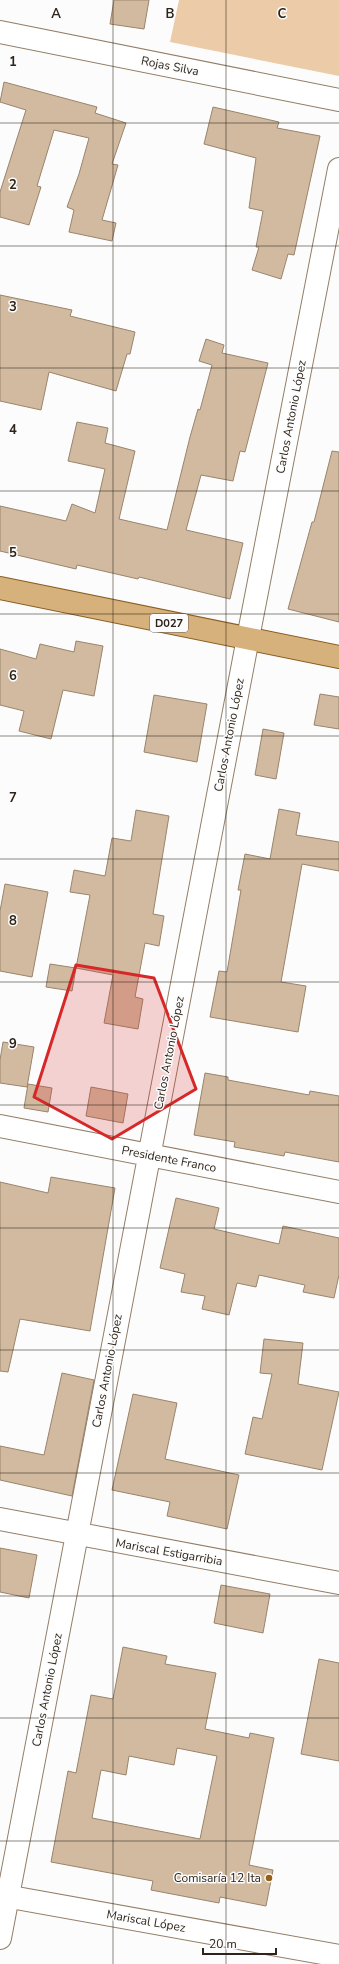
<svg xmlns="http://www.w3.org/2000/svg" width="339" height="1964" font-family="'Nunito Sans',sans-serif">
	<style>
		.green { fill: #eccca8 }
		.building { fill: #d1baa0; stroke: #9a846b; fill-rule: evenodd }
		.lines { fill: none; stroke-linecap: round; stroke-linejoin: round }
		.street-casing { stroke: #937e66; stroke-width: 24 }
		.primary-casing { stroke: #8b5e21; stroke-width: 24 }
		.street { stroke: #fff; stroke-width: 22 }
		.primary { stroke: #d7b17c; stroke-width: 22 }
		.marked { fill: #d62828; fill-opacity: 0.2; stroke: #d62828; stroke-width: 3; stroke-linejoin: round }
		.grid { fill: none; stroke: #2d241a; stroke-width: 1; stroke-opacity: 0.55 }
		.poi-dot { fill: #956016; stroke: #fcfcfc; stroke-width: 1.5 }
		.labels { text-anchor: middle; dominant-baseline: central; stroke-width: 3; stroke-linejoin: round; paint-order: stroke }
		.shield { fill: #fcfcfc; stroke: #6b655e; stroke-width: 1 }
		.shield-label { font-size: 11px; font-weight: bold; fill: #2d241a }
		.street-label { font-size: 12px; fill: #2d241a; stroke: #fcfcfc }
		.poi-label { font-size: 12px; fill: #2d241a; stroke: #fcfcfc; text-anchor: end }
		.grid-label { font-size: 13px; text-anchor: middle; font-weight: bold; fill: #2d241a; stroke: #fcfcfc; stroke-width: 3; stroke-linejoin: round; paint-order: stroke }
	</style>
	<rect width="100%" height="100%" fill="#fcfcfc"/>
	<path class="green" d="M179,0H339V76L170,42Z"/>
	<path class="building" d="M114,0H149L144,29L110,24Z
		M4,82L97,107L95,113L126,123L112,164L118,165L102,220L116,223L112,241L69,232L74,210L67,207L79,174L89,138L54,130L37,186L41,187L29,225L0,217V192L26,110L0,102Z
		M213,107L279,122L277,128L320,136L294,255L288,254L281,279L252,270L259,247H256L263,211L249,208L256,158L204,144Z
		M0,295L72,310L70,316L135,332L130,354H127L116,391L49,372L41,410L0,401Z
		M206,339L224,345L222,353L268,363L245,452L240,451L233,481L201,475L186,530L243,543L230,599L139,577L138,579L77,565L76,569L0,551V506L66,521L72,504L95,513L105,469L68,461L77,422L108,428L105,443L135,451L119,519L167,530L190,437L198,409L200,410L212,365L199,361Z
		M332,451L339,452V622L288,609L312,522H314Z
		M76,641L103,646L94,696L63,690L51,739L19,731L24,711L0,705V649L36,659L40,644L74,652Z
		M320,694L339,697V729L314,725Z
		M154,695L207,704L197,762L144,752Z
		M263,729L284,733L276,779L255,775Z
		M279,809L300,813L296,835L339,842V871L302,864L281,982L306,986L298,1032L210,1017L219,971L227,972L241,890H238L245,854L270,859Z
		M136,810L169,816L153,914L164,916L159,946L145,943L135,997L143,999L138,1029L104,1023L113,975L76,968L90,895L70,892L74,870L105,876L112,838L131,841Z
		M5,884L48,892L32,977L0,971V911Z
		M50,964L76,968L72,991L46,987Z
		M3,1042L34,1047L27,1087L0,1083V1060Z
		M205,1073L228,1077V1080L309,1095L310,1091L339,1096V1162L285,1152L284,1156L234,1147L235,1142L194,1135Z
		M28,1084L52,1088L48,1112L24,1108Z
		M91,1087L128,1094L123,1123L86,1116Z
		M51,1177L115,1188L90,1331L20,1319L8,1372L0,1371V1182L48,1193Z
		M176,1198L219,1208L214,1229L279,1244L283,1226L339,1238V1275L334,1298L303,1292L305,1285L259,1275L256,1287L237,1283L229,1315L202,1309L205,1296L181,1292L185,1274L160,1268Z
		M264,1339L303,1343L298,1384L339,1392L322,1470L245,1454L253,1417L262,1419L272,1374L260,1373Z
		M62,1373L94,1380L72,1496L0,1480V1446L44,1455Z
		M133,1394L177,1403L165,1459L239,1475L227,1529L167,1516L170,1502L112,1490Z
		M0,1548L37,1555L29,1598L0,1592Z
		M221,1585L270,1594L263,1633L214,1623Z
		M123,1647L167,1656L165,1664L216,1673L205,1729L249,1738L250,1733L274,1738L249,1865L273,1870L266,1906L220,1897L219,1903L151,1890L153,1881L51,1862L68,1771L76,1773L91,1695L113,1699ZM177,1748L217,1756L200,1839L92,1818L101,1770L126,1775L129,1756L174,1765Z
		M319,1659L339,1663V1761L301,1754Z"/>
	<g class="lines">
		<defs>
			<path id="street" d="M0,32L339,100
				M0,1126L339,1192
				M0,1519L339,1583
				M0,1895L339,1956
				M0,1938L248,638L339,169"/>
			<path id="primary" d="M0,588L339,657"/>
		</defs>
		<use href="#street" class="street-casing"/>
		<use href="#primary" class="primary-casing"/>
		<use href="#street" class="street"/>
		<use href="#primary" class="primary"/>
	</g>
	<path class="marked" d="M76,965L154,978L196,1089L112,1139L34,1097Z"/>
	<path class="grid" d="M113,0V1964M226,0V1964M0,123H339M0,246H339M0,368H339M0,491H339M0,614H339M0,736H339M0,859H339M0,982H339M0,1105H339M0,1228H339M0,1350H339M0,1473H339M0,1596H339M0,1718H339M0,1841H339"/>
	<circle class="poi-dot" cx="269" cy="1878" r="4"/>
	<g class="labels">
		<rect class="shield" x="150" y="614" width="38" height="18" rx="3"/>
		<g class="shield-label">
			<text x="169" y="623">D027</text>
		</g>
		<g class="street-label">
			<text transform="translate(170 66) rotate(11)">Rojas Silva</text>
			<text transform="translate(291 417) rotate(-79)">Carlos Antonio López</text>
			<text transform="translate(229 735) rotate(-79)">Carlos Antonio López</text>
			<text transform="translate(169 1053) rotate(-79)">Carlos Antonio López</text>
			<text transform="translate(169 1159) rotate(11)">Presidente Franco</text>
			<text transform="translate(107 1371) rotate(-79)">Carlos Antonio López</text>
			<text transform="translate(169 1552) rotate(10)">Mariscal Estigarribia</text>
			<text transform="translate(47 1690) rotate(-79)">Carlos Antonio López</text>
			<text transform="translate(146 1921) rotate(10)">Mariscal López</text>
		</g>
		<g class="poi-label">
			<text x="261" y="1878">Comisaría 12 Ita</text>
		</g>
	</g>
	<g class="grid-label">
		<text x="56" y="18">A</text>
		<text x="170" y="18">B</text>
		<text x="282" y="18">C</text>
		<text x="13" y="66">1</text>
		<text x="13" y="189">2</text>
		<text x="13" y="311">3</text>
		<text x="13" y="434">4</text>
		<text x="13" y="557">5</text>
		<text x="13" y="680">6</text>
		<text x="13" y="802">7</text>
		<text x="13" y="925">8</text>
		<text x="13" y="1048">9</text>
	</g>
	<path d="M203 1948v6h73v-6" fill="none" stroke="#2d241a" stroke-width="2"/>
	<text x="209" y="1948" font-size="12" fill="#2d241a" stroke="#fcfcfc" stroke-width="3" paint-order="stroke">20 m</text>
</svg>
